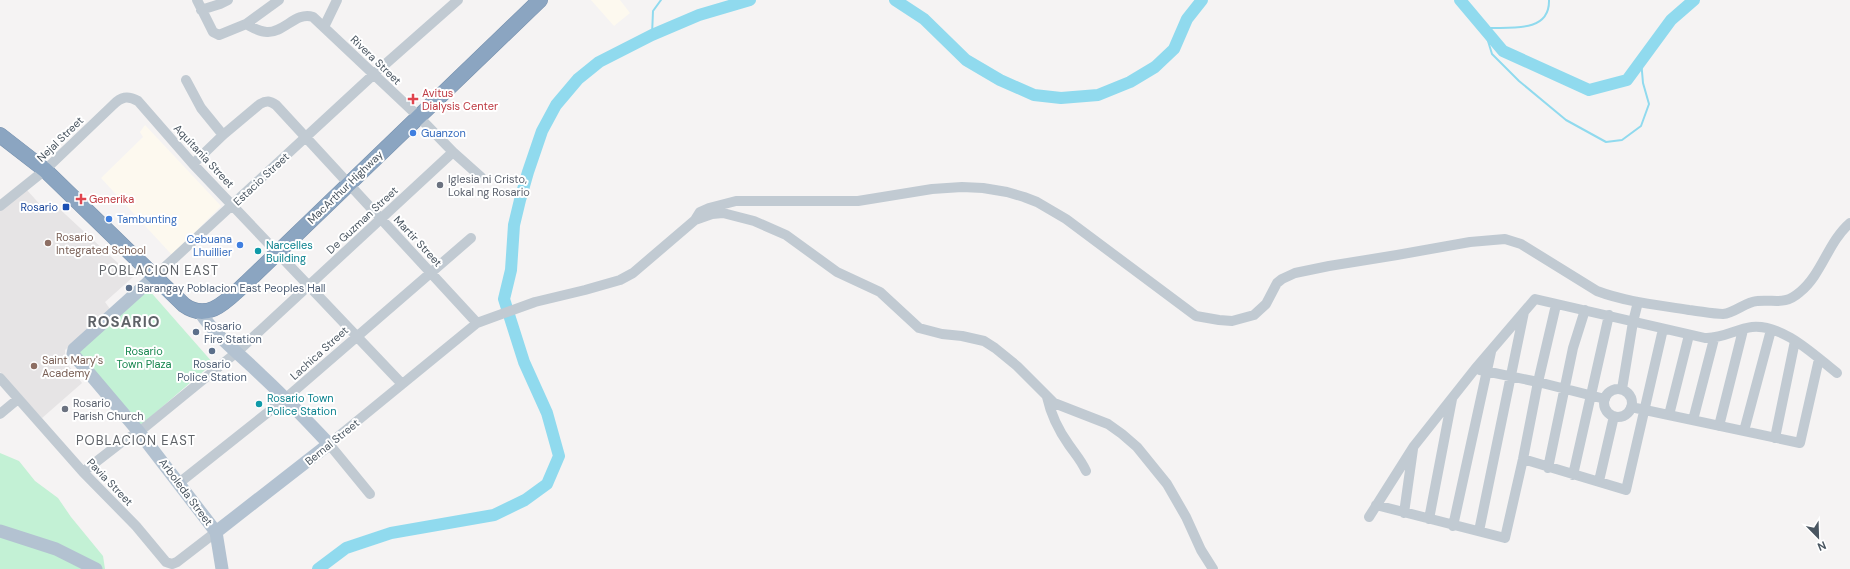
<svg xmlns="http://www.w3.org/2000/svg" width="1850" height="569" font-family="'DM Sans',sans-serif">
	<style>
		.commercial { fill: #fdf9ef }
		.education { fill: #e6e4e5 }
		.green { fill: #c3f1d5 }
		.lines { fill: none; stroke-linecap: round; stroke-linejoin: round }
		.stream { stroke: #90daee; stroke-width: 2 }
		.river { stroke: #90daee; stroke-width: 12 }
		.highway-casing { stroke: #7690ad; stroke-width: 16 }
		.minor { stroke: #c1cad2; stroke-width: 10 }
		.major { stroke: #b3c2d1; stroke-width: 13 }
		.highway { stroke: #8ba5c1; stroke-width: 15 }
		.health-dot { fill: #e0444e; stroke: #fff; stroke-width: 1.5 }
		.shop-dot { fill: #3f7fe0; stroke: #fff; stroke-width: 1.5 }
		.worship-dot { fill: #6b7280; stroke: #fff; stroke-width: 1.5 }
		.transit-dot { fill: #1a4fb4; stroke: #fff; stroke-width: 1.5 }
		.education-dot { fill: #8d6e63; stroke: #fff; stroke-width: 1.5 }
		.culture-dot { fill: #0f9aa8; stroke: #fff; stroke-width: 1.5 }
		.service-dot { fill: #5c6f8a; stroke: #fff; stroke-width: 1.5 }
		.labels { text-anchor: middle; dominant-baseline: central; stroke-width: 4; stroke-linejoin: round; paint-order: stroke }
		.street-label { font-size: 11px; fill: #4a5661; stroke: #fff }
		.health-label { font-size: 11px; fill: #be3a42; stroke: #fff; text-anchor: start }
		.shop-label { font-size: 11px; fill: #366cbe; stroke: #fff; text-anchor: start }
		.worship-label { font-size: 11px; fill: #5b616d; stroke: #fff; text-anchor: start }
		.transit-label { font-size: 11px; fill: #164399; stroke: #fff; text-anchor: end }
		.education-label { font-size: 11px; fill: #785e54; stroke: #fff; text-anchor: start }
		.culture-label { font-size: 11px; fill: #0d838f; stroke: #fff; text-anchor: start }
		.service-label { font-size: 11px; fill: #4e5e75; stroke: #fff; text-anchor: start }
		.park-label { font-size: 11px; fill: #17864f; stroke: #fff }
		.quarter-label { font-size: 13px; letter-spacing: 1px; fill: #5f6368; stroke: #fff }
		.district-label { font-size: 15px; font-weight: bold; letter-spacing: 1px; fill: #5f6368; stroke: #fff }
	</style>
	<rect width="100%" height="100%" fill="#f5f3f3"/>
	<path class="commercial" d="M591,0H620L630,13L614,26Z
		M145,125L221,206L172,255L101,178L143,137L140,132Z"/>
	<path class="education" d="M26,189L44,209L52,202L133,277L105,302L110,309L65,350V361L82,383L42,418L0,372V209Z"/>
	<path class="green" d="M148,289L213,363L140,426L75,352Z
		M0,453L19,461L35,481L58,498L71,517L103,556L105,569H0Z"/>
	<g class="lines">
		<path class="stream" d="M1549,0C1550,34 1508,27 1484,28L1492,54L1519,81L1566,120L1606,142L1622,140L1641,126L1649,104L1643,83L1641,60
			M652,35L653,11L661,0"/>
		<path class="river" d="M895,0L924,19L966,60L1000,80L1034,95L1061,98L1098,95L1130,82L1155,67L1174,49L1187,19L1202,0
			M1460,0L1503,51L1589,90L1627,80L1671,20L1694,0
			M318,569L346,548L391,533L494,515L525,500L547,484L559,456L547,413L524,362L504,299L511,270L514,225L520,200L528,172L542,131L556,105L578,79L599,62L652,35L699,15L750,0"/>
		<defs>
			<path id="highway" d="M0,135L45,170L184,305C209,323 228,299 246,283L540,0"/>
		</defs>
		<use href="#highway" class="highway-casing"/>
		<path class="minor" d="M197,0L213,32L219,35L246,24L279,0
			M201,10L220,4L228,0
			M246,24C252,27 259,32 267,32C284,33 296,11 313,17L418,116L453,152L481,177
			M324,27L337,0
			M186,80L201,108L223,135
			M193,164L223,135L260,104C267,100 270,101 276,105L477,323
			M0,206L45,170L113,105C121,97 127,95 138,101L193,164L402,384
			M695,220L700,212L709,208L736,201H858L932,189L962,187L983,188L1007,192L1024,197L1037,202L1066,219L1196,316L1219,320L1232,321L1254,315L1266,304L1277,283L1282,279L1295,273L1329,266L1397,255L1470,242L1505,239L1521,244L1597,291C1626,302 1659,305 1689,310C1700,311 1712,314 1723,314C1735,313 1745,302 1757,301C1775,299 1784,306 1800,292C1822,274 1828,242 1850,223
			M154,277L373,75L458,0
			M1480,370L1538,382L1605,399
			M0,378L83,472L136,526L166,562L172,564L177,562L216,532
			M1622,389L1633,322L1638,302
			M1604 403a14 14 0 1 1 28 0a14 14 0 1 1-28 0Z
			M1047,397C1051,415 1059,431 1069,445C1076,455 1081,460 1086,471
			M1631,407L1800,443L1819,359
			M0,414L18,399
			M1669,415L1689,335
			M1693,420L1714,339
			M1719,426L1743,330
			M1744,431L1771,330
			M1775,438L1795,341
			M1523,459L1626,490L1663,329
			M1548,468L1573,348L1585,310
			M83,472L123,441L139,432L237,352L453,152
			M1573,475L1609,315
			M1599,481L1614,416
			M179,483L286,398L471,238
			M370,494L329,444L477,323L535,302L585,290L620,280L633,273L695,220L712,214L723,213L754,221L786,235L837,272L880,292L919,328L942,334L962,336L984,341L995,348L1017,366L1054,403L1108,424L1122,434L1137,447L1167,484L1186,517L1201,550L1213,569
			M1376,505L1505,538L1523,459L1538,382L1556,305
			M1404,513L1413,449
			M1369,517L1414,446L1475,369L1535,299L1705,338C1722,339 1736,329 1752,327C1783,324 1814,355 1837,373
			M1429,519L1452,399
			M1453,526L1491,352
			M1479,531L1524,312"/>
		<path class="major" d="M154,277L74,349L73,354L139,432L216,532L222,569
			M200,312C216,337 241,355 262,376C286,398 307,421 329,444L216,532
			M0,531L56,549L96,569"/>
		<use href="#highway" class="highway"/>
	</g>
	<g class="health-dot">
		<path d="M411 93h4v4h4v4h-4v4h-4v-4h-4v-4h4z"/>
		<path d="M79 193h4v4h4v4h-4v4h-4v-4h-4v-4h4z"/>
	</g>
	<g class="shop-dot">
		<circle cx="413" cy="133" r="4"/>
		<circle cx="109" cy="219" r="4"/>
		<circle cx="240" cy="245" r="4"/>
	</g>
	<g class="worship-dot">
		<circle cx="440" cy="185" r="4"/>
		<circle cx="65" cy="409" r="4"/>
	</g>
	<rect class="transit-dot" x="62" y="203" width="8" height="8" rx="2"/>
	<g class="education-dot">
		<circle cx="48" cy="243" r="4"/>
		<circle cx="34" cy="366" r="4"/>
	</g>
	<g class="culture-dot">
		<circle cx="258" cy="251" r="4"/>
		<circle cx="259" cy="404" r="4"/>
	</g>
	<g class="service-dot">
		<circle cx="129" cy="288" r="4"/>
		<circle cx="196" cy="332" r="4"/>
		<circle cx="212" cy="351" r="4"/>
	</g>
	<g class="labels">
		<g class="street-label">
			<text transform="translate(376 60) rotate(44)">Rivera Street</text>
			<text transform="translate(60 139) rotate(-44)">Nejal Street</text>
			<text transform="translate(204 156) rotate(47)">Aquitania Street</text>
			<text transform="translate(261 179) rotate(-43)">Estacio Street</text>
			<text transform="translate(345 187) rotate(-44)">MacArthur Highway</text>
			<text transform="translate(362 220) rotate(-43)">De Guzman Street</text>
			<text transform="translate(418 241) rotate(47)">Martir Street</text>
			<text transform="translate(319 353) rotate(-42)">Lachica Street</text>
			<text transform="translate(332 442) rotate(-39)">Bernal Street</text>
			<text transform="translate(110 482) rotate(46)">Pavia Street</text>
			<text transform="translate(186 492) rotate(53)">Arboleda Street</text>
		</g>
		<g class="health-label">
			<text x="422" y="93">Avitus<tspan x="422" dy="13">Dialysis Center</tspan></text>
			<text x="89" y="199">Generika</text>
		</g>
		<g class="shop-label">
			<text x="421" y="133">Guanzon</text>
			<text x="117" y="219">Tambunting</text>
			<text x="232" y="239" text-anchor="end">Cebuana<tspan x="232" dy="13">Lhuillier</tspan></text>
		</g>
		<g class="worship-label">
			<text x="448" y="179">Iglesia ni Cristo,<tspan x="448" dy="13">Lokal ng Rosario</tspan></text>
			<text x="73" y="403">Rosario<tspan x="73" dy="13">Parish Church</tspan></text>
		</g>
		<g class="transit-label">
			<text x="58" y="207">Rosario</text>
		</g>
		<g class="education-label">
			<text x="56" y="237">Rosario<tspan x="56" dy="13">Integrated School</tspan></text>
			<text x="42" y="360">Saint Mary's<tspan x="42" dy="13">Academy</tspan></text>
		</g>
		<g class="culture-label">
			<text x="266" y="245">Narcelles<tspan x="266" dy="13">Building</tspan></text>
			<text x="267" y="398">Rosario Town<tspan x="267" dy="13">Police Station</tspan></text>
		</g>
		<g class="service-label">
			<text x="137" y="288">Barangay Poblacion East Peoples Hall</text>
			<text x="204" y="326">Rosario<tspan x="204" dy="13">Fire Station</tspan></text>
			<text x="212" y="364" text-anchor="middle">Rosario<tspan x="212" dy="13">Police Station</tspan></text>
		</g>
		<g class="park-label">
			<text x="144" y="351">Rosario<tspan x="144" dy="13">Town Plaza</tspan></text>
		</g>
		<g class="quarter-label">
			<text x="159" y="270">POBLACION EAST</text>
			<text x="136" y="440">POBLACION EAST</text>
		</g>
		<g class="district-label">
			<text x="124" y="322">ROSARIO</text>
		</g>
	</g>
	<g transform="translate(1818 537) rotate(157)" stroke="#ffffff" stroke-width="3" paint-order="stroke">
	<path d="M0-3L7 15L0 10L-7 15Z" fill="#4a5661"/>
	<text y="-6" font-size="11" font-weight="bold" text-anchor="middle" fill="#4a5661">N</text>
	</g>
</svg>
